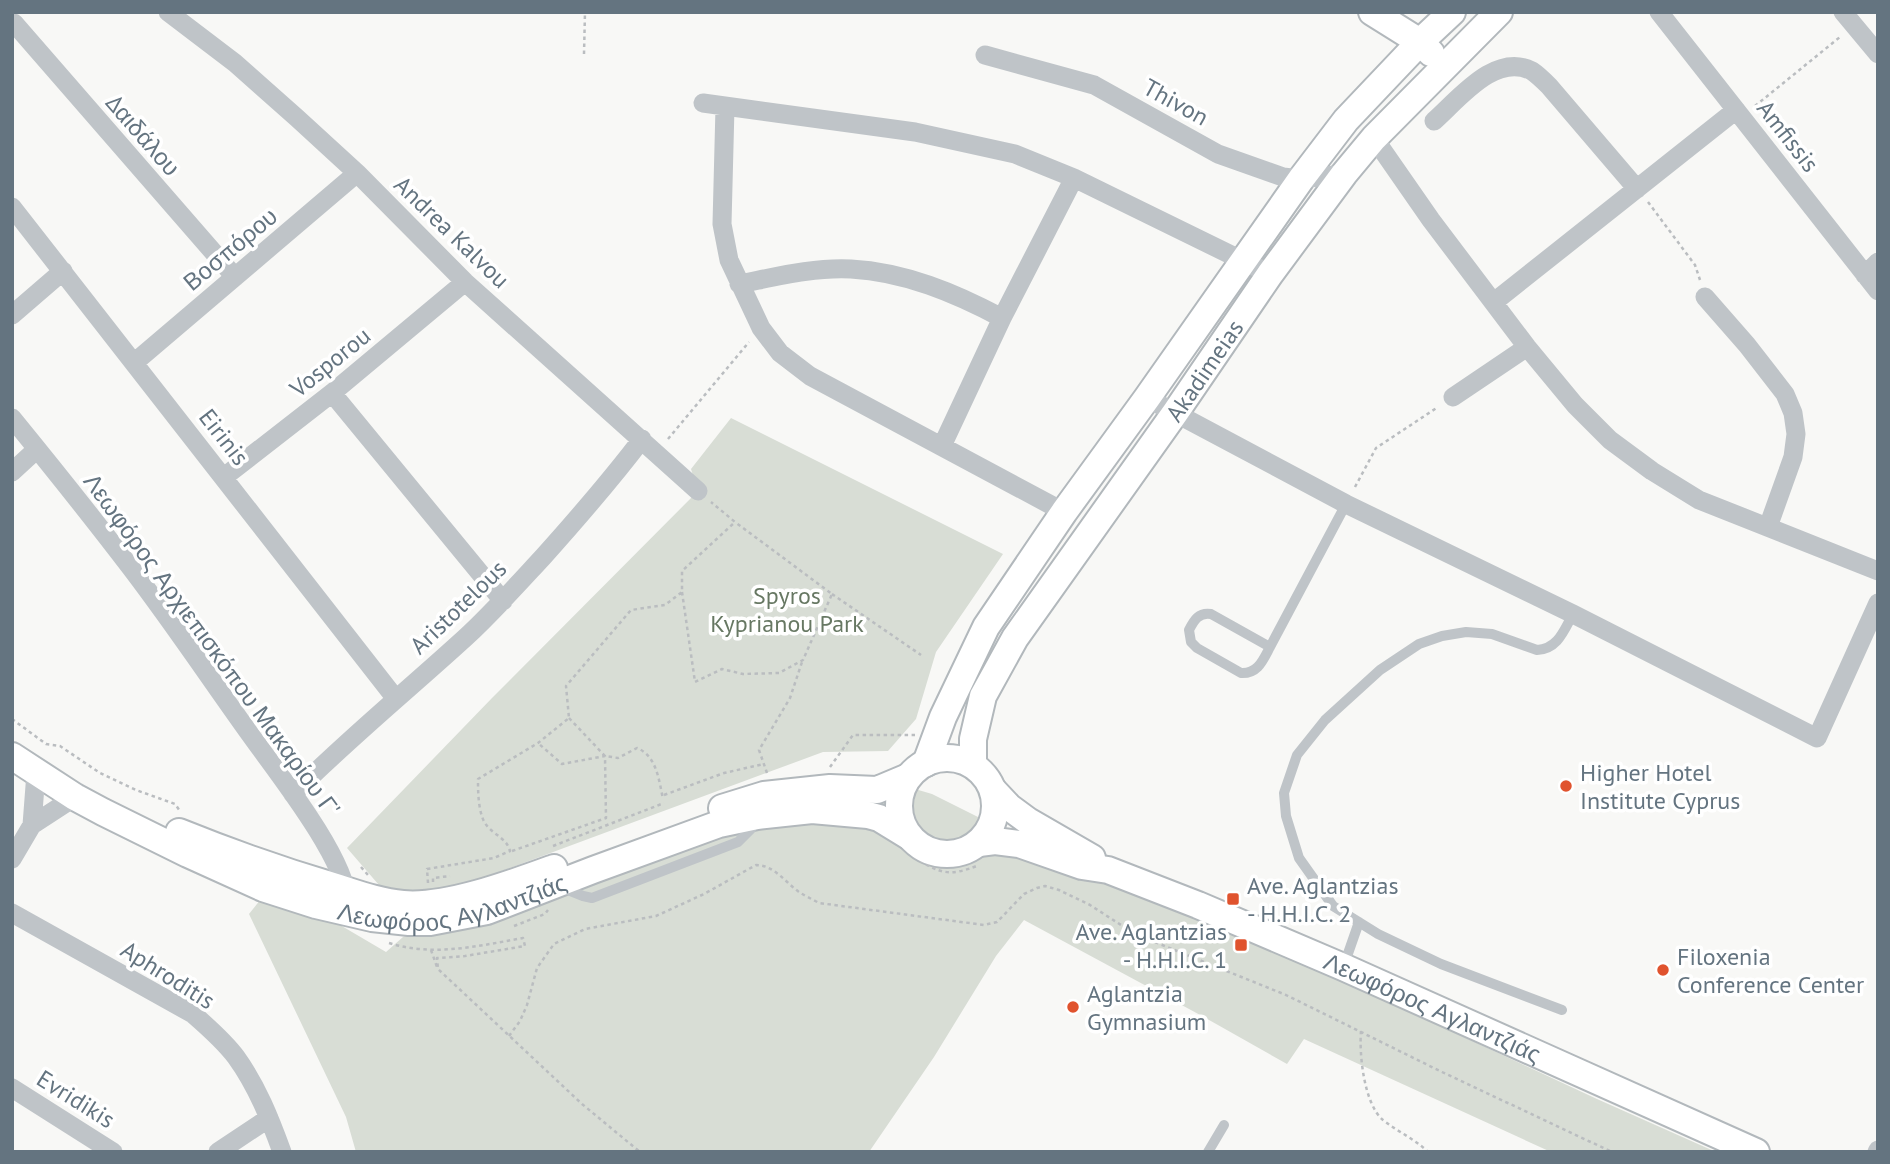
<svg xmlns="http://www.w3.org/2000/svg" width="1890" height="1164" font-family="'PT Sans',sans-serif">
	<style>
		.green { fill: #d8ddd5 }
		.lines { fill: none; stroke-linecap: round; stroke-linejoin: round }
		.secondary-casing { stroke: #b2b8bc; stroke-width: 30 }
		.path { stroke: #babdc0; stroke-width: 2.5; stroke-dasharray: 3.5 3.5; stroke-linecap: butt }
		.lane { stroke: #bfc4c8; stroke-width: 10 }
		.street { stroke: #bfc4c8; stroke-width: 19 }
		.secondary { stroke: #fff; stroke-width: 26 }
		.poi-dot { fill: #e0532e; stroke: #fff; stroke-width: 2.5 }
		.labels { text-anchor: middle; dominant-baseline: central; stroke-width: 7; stroke-linejoin: round; paint-order: stroke }
		.street-label { font-size: 24px; fill: #647480; stroke: #fff }
		.park-label { font-size: 24px; fill: #677863; stroke: #fff }
		.poi-label { font-size: 24px; fill: #647480; stroke: #fff; text-anchor: start }
	</style>
	<rect width="100%" height="100%" fill="#f8f8f6"/>
	<path class="green" d="M731,418L1003,554L936,652L916,719L888,751L823,752L437,895L391,899L347,848L492,698L698,491L691,469Z
		M881,779L932,794L992,824L1359,988L1597,1099L1716,1152H1551L1304,1039L1287,1064L1202,1016L1024,920L996,956L934,1057L869,1152H356L346,1117L249,914L272,885L386,952L403,937Z"/>
	<g class="lines">
		<defs>
			<g id="secondary">
				<path d="M1372,12L1420,42L1431,53"/>
				<path id="s1" d="M12,756L75,797L103,812L188,854L263,888L316,905L372,918L409,922H430L487,911L593,870L719,824L757,816L812,810L868,815L879,818L910,837"/>
				<circle cx="947" cy="806" r="48"/>
				<path d="M926,763L943,717L986,627L1064,512L1147,398L1301,179L1346,120L1420,42L1452,12"/>
				<path id="s2" d="M973,765V739L983,696L1015,638L1175,413L1270,274L1344,174L1374,138L1499,12"/>
				<path d="M993,790L1009,807L1028,821L1092,858"/>
				<path d="M722,808L764,795L830,788L877,790L908,777"/>
				<path d="M179,832C231,853 282,871 336,887C358,894 380,902 403,904C446,908 513,883 554,868"/>
				<path id="s3" d="M979,843L995,841L1019,844L1082,866L1108,870L1198,905L1343,967L1756,1152"/>
			</g>
		</defs>
		<use href="#secondary" class="secondary-casing"/>
		<path class="path" d="M584,54L585,12
			M1755,106L1840,37
			M1648,202L1695,265L1700,280
			M668,439L749,342
			M1355,487L1376,448L1438,407
			M682,592L695,682L722,669L743,674L779,673L803,660L832,594L735,522
			M832,594L921,655
			M569,718L605,756L618,758L637,748C657,756 659,781 663,799
			M12,719L46,744L60,746L100,773L136,790L175,804L180,811
			M830,767L853,735H915
			M767,773L759,750L790,698L802,662
			M664,795L724,773L764,764
			M553,846L664,803
			M512,851L606,818L605,756L562,764L538,743
			M914,857C941,874 949,877 979,865
			M361,867L368,875
			M433,882V878L450,876
			M428,883L427,869L494,858L510,851C507,839 496,836 488,827C478,817 478,792 478,779L538,743L569,718L566,686L631,610L665,605L682,592V571L735,522L711,502
			M514,926L545,914L548,910
			M389,943C433,957 478,946 523,938L525,946L465,956L437,958L438,969L582,1104L640,1152
			M431,950L437,967
			M1361,1031C1359,1054 1364,1104 1383,1120C1398,1132 1415,1139 1428,1152
			M509,1036L520,1021L527,1005L537,968L554,944L585,929L656,916L704,894L756,865C774,865 785,882 799,892C805,896 812,899 819,903L984,925L997,922L1024,894L1037,888L1045,886L1059,890L1090,905L1135,934L1286,995L1442,1072L1612,1152"/>
		<path class="lane" d="M1270,647L1211,614C1199,612 1194,620 1189,630L1191,642L1197,648L1241,673C1258,674 1263,660 1270,647L1346,504
			M563,888L583,896L592,898L738,842L751,829L755,820
			M1344,965L1359,922
			M1562,1010L1441,964L1378,934L1333,906L1299,858L1286,816L1284,793L1297,755L1325,720L1380,670L1419,644L1442,636L1466,632L1492,634L1537,650C1558,649 1564,630 1573,614
			M1208,1152L1224,1125"/>
		<path class="street" d="M168,12L235,63L297,118L357,173L465,282L698,491
			M1659,12L1878,291
			M1843,12L1878,54
			M14,23L235,277
			M985,55L1094,85L1218,154L1283,177L1301,179L1344,174
			M703,103L915,132L1015,154L1074,178L1270,274
			M725,107L722,224L729,260L761,328L780,353L810,376L1064,512
			M1434,121C1459,99 1495,52 1532,71C1538,75 1544,81 1549,86L1637,189
			M1374,138L1431,220L1527,347L1575,405L1610,440L1652,471L1699,500L1878,571
			M12,207L396,699
			M1865,275L1878,262
			M739,284C775,277 814,267 851,269C905,272 955,293 1002,318
			M1705,297L1747,345L1785,394L1793,413L1796,434L1793,457L1768,527
			M1494,302L1736,110
			M12,315L63,271
			M135,362L357,173
			M332,393L503,601
			M1453,397L1527,347
			M1147,398L1346,504L1573,614L1817,738L1878,603
			M12,418C52,467 92,517 131,568C173,623 211,680 252,737C277,772 346,859 347,900
			M942,446L1002,318L1074,178
			M12,472L37,449
			M224,477L332,393L465,282
			M293,794C348,739 408,690 466,637C493,612 518,584 543,557C577,519 611,480 642,439
			M32,825L75,797
			M12,859L32,825L36,773
			M12,913L193,1014C208,1027 224,1041 236,1057C257,1086 270,1119 282,1152
			M12,1088L113,1152
			M218,1152L269,1118
			M1877,1152L1878,1150"/>
		<use href="#secondary" class="secondary"/>
	</g>
	<g class="poi-dot">
		<circle cx="1566" cy="786" r="7"/>
		<rect x="1226" y="892" width="14" height="14" rx="3.5"/>
		<rect x="1234" y="938" width="14" height="14" rx="3.5"/>
		<circle cx="1663" cy="970" r="7"/>
		<circle cx="1073" cy="1007" r="7"/>
	</g>
	<g class="labels">
		<g class="street-label">
			<text transform="translate(1176 102) rotate(29)">Thivon</text>
			<text transform="translate(143 135) rotate(49)">Δαιδάλου</text>
			<text transform="translate(1788 136) rotate(52)">Amfissis</text>
			<text transform="translate(452 232) rotate(44)">Andrea Kalvou</text>
			<text transform="translate(230 249) rotate(-40)">Βοσπόρου</text>
			<text transform="translate(330 362) rotate(-39)">Vosporou</text>
			<text stroke="none"><textPath href="#s2" startOffset="464">Akadimeias</textPath></text>
			<text transform="translate(224 437) rotate(52)">Eirinis</text>
			<text transform="translate(458 607) rotate(-44)">Aristotelous</text>
			<text transform="translate(212 645) rotate(54)">Λεωφόρος Αρχιεπισκόπου Μακαρίου Γ'</text>
			<text stroke="none"><textPath href="#s1" startOffset="480">Λεωφόρος Αγλαντζιάς</textPath></text>
			<text transform="translate(168 975) rotate(32)">Aphroditis</text>
			<text stroke="none"><textPath href="#s3" startOffset="486">Λεωφόρος Αγλαντζιάς</textPath></text>
			<text transform="translate(76 1099) rotate(32)">Evridikis</text>
		</g>
		<g class="park-label">
			<text x="787" y="595">Spyros<tspan x="787" dy="28">Kyprianou Park</tspan></text>
		</g>
		<g class="poi-label">
			<text x="1580" y="772">Higher Hotel<tspan x="1580" dy="28">Institute Cyprus</tspan></text>
			<text x="1247" y="885">Ave. Aglantzias<tspan x="1247" dy="28">- H.H.I.C. 2</tspan></text>
			<text x="1227" y="931" text-anchor="end">Ave. Aglantzias<tspan x="1227" dy="28">- H.H.I.C. 1</tspan></text>
			<text x="1677" y="956">Filoxenia<tspan x="1677" dy="28">Conference Center</tspan></text>
			<text x="1087" y="993">Aglantzia<tspan x="1087" dy="28">Gymnasium</tspan></text>
		</g>
	</g>
	<rect width="1890" height="1164" fill="none" stroke="#647480" stroke-width="28"/>
</svg>
